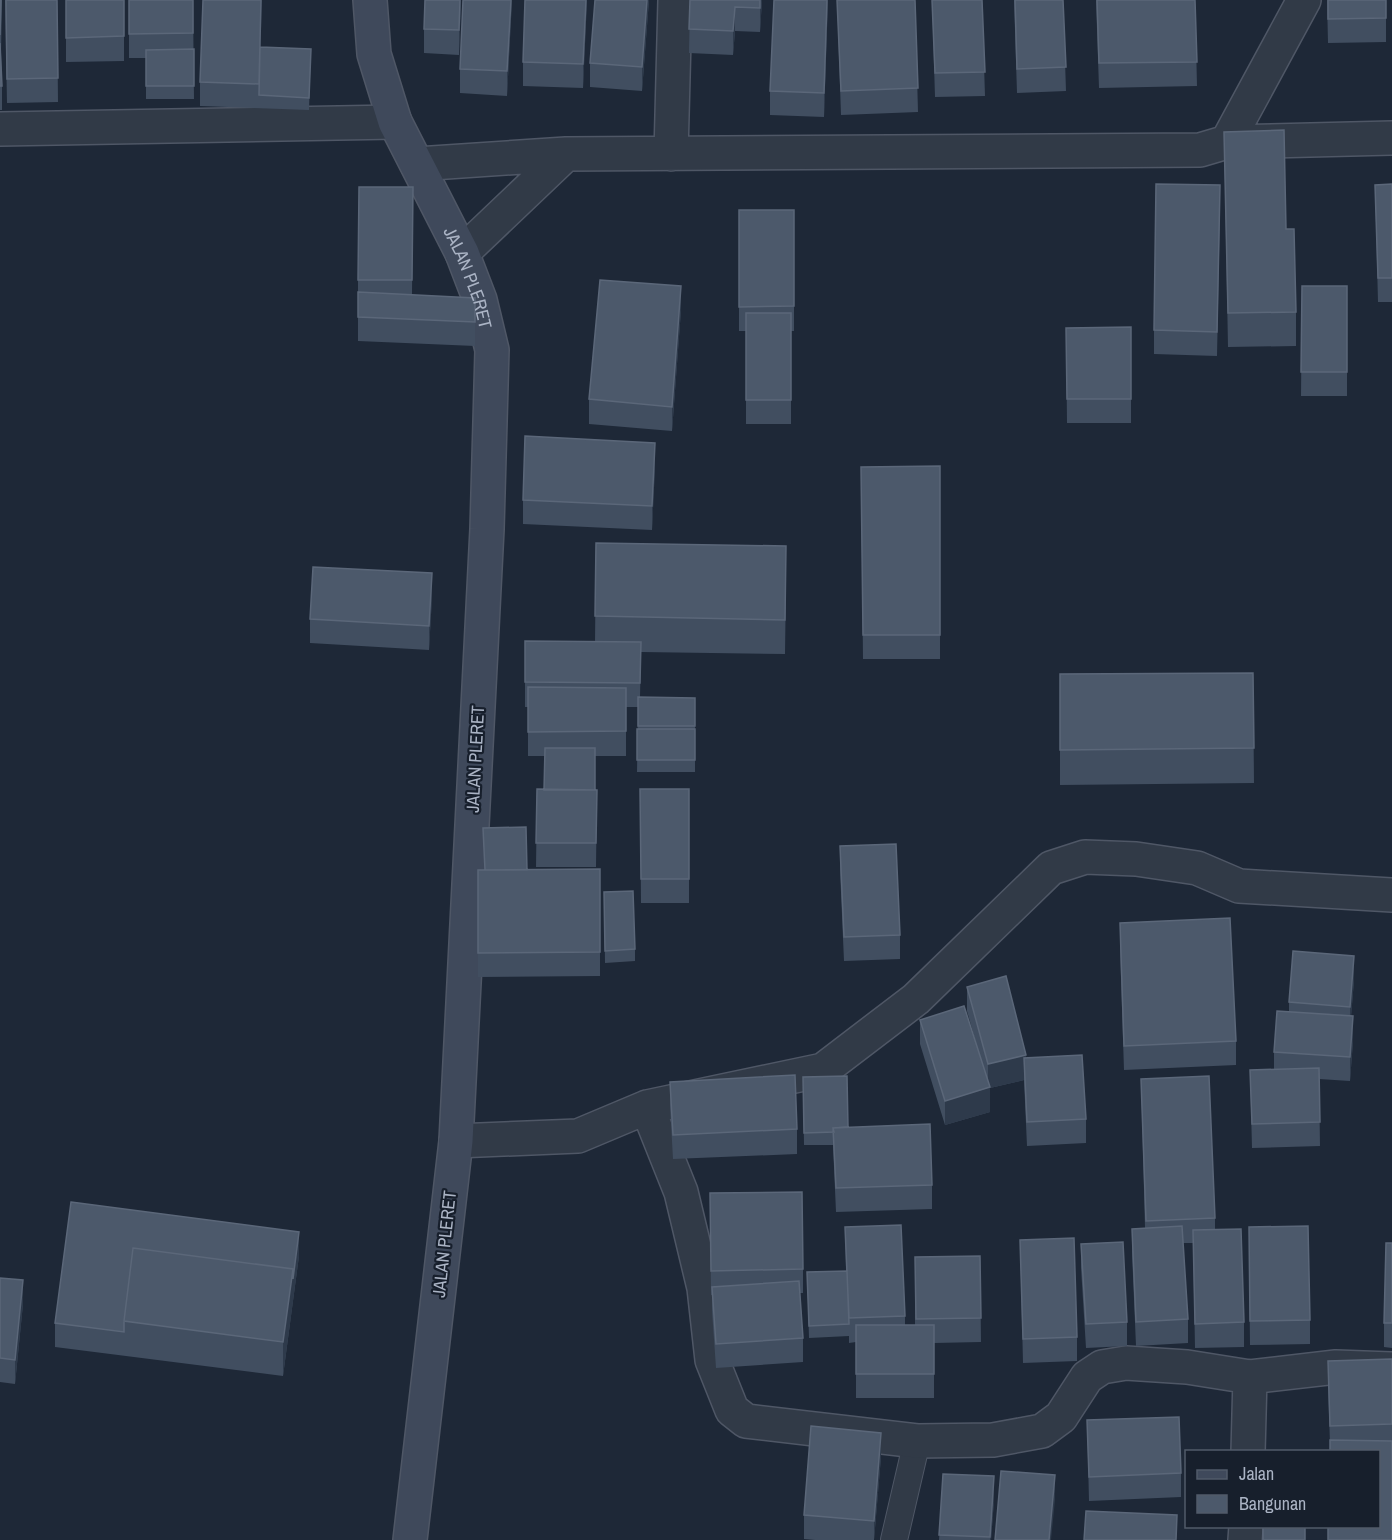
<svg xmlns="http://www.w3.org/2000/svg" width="1392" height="1540" font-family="'Archivo Narrow',sans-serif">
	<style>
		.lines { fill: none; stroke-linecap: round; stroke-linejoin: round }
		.lane-casing { stroke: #4f5766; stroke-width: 28 }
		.street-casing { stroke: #4f5766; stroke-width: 36 }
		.secondary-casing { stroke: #4f5766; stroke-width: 36 }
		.lane { stroke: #313a47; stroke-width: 26 }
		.street { stroke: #313a47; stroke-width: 33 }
		.secondary { stroke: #3f495b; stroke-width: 33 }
		.wall { fill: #414e60 }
		.shaded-wall { fill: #2e3a4b }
		.building { fill: #4c596b; stroke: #5b6779; stroke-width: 1.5 }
		.labels { text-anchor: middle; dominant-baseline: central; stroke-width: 4.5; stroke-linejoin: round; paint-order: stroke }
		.street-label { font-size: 18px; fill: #abb4c5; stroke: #171f2c }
	</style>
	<rect width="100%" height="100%" fill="#1e2837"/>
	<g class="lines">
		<defs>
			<path id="lane" d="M894,1540L917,1441"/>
			<path id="street" d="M0,129L395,122
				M1227,142L1304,0
				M671,154L675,0
				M417,164L566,154L1200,150L1227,142L1392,138
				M462,253L566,154
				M647,1107L681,1192L704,1288L712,1360L732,1410L746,1421L917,1441L993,1440L1042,1431L1061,1417L1087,1377L1102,1367L1126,1363L1187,1367L1250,1377L1336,1367L1392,1369
				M456,1141L578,1136L647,1107L823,1070L916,999L1051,868L1085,857L1136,859L1197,868L1239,886L1392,895
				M1248,1452L1250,1377
				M1245,1540L1246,1526"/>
			<g id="secondary">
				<path id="s1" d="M370,0L374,54L395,122L462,253L480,300L492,350L487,529L456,1141L410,1540"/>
			</g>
		</defs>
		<use href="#lane" class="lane-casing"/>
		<use href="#street" class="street-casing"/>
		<use href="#secondary" class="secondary-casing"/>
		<use href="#lane" class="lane"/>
		<use href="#street" class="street"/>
		<use href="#secondary" class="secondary"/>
	</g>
	<path class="wall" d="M0,0H2L1,53L2,86V110H0Z
		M5,0H57L58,102L7,103Z
		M66,0H124V61L66,62Z
		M129,0H193L194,99H146V58H129Z
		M461,0L459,55L424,53V29Z
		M512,0L507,96L460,93V69Z
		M525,0H587L583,88L523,86V62Z
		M649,0L642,91L590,87V63Z
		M690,0H762L760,32L735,31L733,55L689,53Z
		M828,0L824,117L770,115V91Z
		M837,0H915L918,112L841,115Z
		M932,0H982L985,96L935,97Z
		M1014,0H1063L1066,91L1017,93Z
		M1096,0H1195L1197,86L1099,88Z
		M1327,0H1386V42L1328,43Z
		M261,47L311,49L309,110L200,106V82Z
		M1224,132L1286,229L1296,312V346L1228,347Z
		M1392,184V302H1378L1375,185Z
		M413,187L412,295L475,298V346L358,341V280Z
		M1220,209L1217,356L1154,354V330Z
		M739,210H794V331H791V424H746V331H739Z
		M1302,286H1347V396H1301Z
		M681,310L672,431L589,424V399Z
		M1131,327V423H1067L1066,328Z
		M940,466V659H863L861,467Z
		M655,467L652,530L523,524V500Z
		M596,543L786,581L785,654L641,652L640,697L695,698V772H637L638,707H626V756H595V790H597L596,867H536L537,789L544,790L545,756H528V707H525V641L595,642Z
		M432,597L429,650L310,643V619Z
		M1253,673L1254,783L1060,785V674Z
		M640,789H689V903H641Z
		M840,846L900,935V959L844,961L840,870Z
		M600,869V976L478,977V870Z
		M604,892L635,949V961L605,963Z
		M1120,923L1236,1041V1065L1124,1070L1120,948Z
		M1354,980L1351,1016L1353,1041L1350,1081L1319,1079L1320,1146L1252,1148L1250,1070L1274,1069V1052L1289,1012V1002Z
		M967,987L1026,1058L1086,1119V1143L1027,1146L1024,1080L990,1088V1112L945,1125L920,1044V1020L976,1043L967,1011Z
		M803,1077L848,1127L932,1185V1209L836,1212L833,1145H804Z
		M1141,1079L1215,1218V1230L1244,1322V1347L1195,1348L1193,1243H1183L1188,1319V1343L1136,1346L1132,1253V1229L1145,1228Z
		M670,1082L797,1129V1154L673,1159L670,1106Z
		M710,1193L803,1269V1293H800L803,1338V1362L716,1368L712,1311V1295H711Z
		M845,1227L905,1316V1325H915V1257L980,1256L981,1342L934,1343V1398H856V1342L849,1343V1335V1336L809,1338L807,1272L846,1271Z
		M1020,1240L1077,1337V1361L1023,1363Z
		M1392,1243V1348L1384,1347V1323Z
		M1081,1244L1127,1322V1346L1086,1348L1081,1268Z
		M1249,1251L1310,1320V1344L1250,1345Z
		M299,1256L283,1376L55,1347V1323Z
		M0,1278L23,1304L15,1384L0,1382Z
		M1392,1359V1540L1330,1444L1328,1385V1361Z
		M1087,1420L1181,1473V1497L1089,1501Z
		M881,1457L874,1540H815L804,1539V1515Z
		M943,1474L994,1500L991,1540H939Z"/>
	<path class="shaded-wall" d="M261,0H262L259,95Z
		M460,0H461L459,55V30Z
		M511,0H512L507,96V71Z
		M586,0H587L583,88V64Z
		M647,0H649L642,91V67Z
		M760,0H762L760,32Z
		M827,0H828L824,117V93Z
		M735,7V31L733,55V31Z
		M681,286V310L672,431V407Z
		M655,443V467L652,530V506Z
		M432,573V597L429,650V626Z
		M1354,956V980L1350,1031V1007Z
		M1353,1016V1041L1350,1081V1057Z
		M1026,1055V1079L1024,1058V1080L990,1088V1112L945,1125V1101L988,1088V1064Z
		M299,1232V1256L283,1376V1342L293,1269Z
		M23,1280V1304L15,1384V1360Z
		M881,1433V1457L874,1540V1521Z
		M1055,1475V1500L1051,1540H1049Z
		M994,1476V1500L991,1540H990Z"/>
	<path class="building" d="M0,0H1L0,35Z
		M6,0H57L58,78L7,79Z
		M66,0H124V36L66,38Z
		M129,0H193V33L129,34Z
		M203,0H261L259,84L200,82Z
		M425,0H460L459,30L424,29Z
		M463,0H511L507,71L460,69Z
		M525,0H586L583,64L523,62Z
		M595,0H647L642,67L590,63Z
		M690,0H760V8L735,7L733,31L689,29Z
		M774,0H827L824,93L770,91Z
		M837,0H915L918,88L841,91Z
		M932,0H982L985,72L935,73Z
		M1015,0H1063L1066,67L1017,69Z
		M1097,0H1195L1197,62L1099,63Z
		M1328,0H1386V18L1328,19Z
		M0,43L2,86H0Z
		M260,47L311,49L309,98L259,95Z
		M194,49V86H146V50Z
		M1284,130L1286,229H1294L1296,312L1228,313L1224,132Z
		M1156,184L1220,185L1217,332L1154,330Z
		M1392,184V278H1378L1375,185Z
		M359,187H413L412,280H358Z
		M739,210H794V306L739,307Z
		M600,280L681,286L672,407L589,399Z
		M1302,286H1347V372H1301Z
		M358,292L475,298V322L358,317Z
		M746,313H791V400H746Z
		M1131,327V399H1067L1066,328Z
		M525,436L655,443L652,506L523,500Z
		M940,466V635H863L861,467Z
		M596,543L786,546L785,620L595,616Z
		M313,567L432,573L429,626L310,619Z
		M525,641L641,642L640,683L525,682Z
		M1253,673L1254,748L1060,750V674Z
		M528,687L626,688V731L528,732Z
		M638,697L695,698V726H638Z
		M637,729H695V760H637Z
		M545,748H595V790H544Z
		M537,789L597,790L596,843H536Z
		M640,789H689V879H641Z
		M526,827L527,870H485L483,828Z
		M896,844L900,935L844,937L840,846Z
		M600,869V952L478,953V870Z
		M633,891L635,949L605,951L604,892Z
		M1230,918L1236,1041L1124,1046L1120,923Z
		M1293,951L1354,956L1350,1007L1289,1002Z
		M1006,976L1026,1055L988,1064L967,987Z
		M964,1006L990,1087L945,1101L920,1020Z
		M1277,1011L1353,1016L1350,1057L1274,1052Z
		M1082,1055L1086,1119L1027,1122L1024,1058Z
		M1319,1068L1320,1122L1252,1124L1250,1070Z
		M795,1075L797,1129L673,1135L670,1082Z
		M847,1076L848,1127L833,1128L834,1132L804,1133L803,1077Z
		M1209,1076L1215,1218L1146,1221L1141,1079Z
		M930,1124L932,1185L836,1188L833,1128Z
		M802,1192L803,1269L711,1271L710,1193Z
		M71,1202L299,1232L293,1279V1269L133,1248L124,1321V1332L55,1323Z
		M901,1225L905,1316L849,1318L845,1227Z
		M1182,1226L1188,1319L1136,1322L1132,1229Z
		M1308,1226L1310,1320L1250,1321L1249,1227Z
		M1241,1229L1244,1322L1195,1324L1193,1230Z
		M1074,1238L1077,1337L1023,1339L1020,1240Z
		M1123,1242L1127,1322L1086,1324L1081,1244Z
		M1386,1243H1392V1323H1384Z
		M133,1248L293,1269L283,1342L124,1321Z
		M980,1256L981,1318L916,1319L915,1257Z
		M847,1271L849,1324L809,1326L807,1272Z
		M0,1278L23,1280L15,1360L0,1358Z
		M799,1281L803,1338L716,1344L712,1287Z
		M856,1325H934V1374H856Z
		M1392,1359V1424L1330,1426L1328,1361Z
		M1179,1417L1181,1473L1089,1477L1087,1420Z
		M811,1426L881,1433L874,1521L804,1515Z
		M1330,1440L1392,1441V1540H1328V1527H1378V1452H1330Z
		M1001,1471L1055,1475L1049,1540H995Z
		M943,1474L994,1476L990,1537L939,1535Z
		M1086,1511L1177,1515L1176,1540H1084Z
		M1263,1527H1305V1540H1263Z"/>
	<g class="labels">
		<g class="street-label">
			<text stroke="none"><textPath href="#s1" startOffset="298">JALAN PLERET</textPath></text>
			<text transform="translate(475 759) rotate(-87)">JALAN PLERET</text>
			<text transform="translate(444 1244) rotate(-84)">JALAN PLERET</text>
		</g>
	</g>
	<rect x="1185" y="1450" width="195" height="78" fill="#171f2c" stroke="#525b69" stroke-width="1.5"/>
	<rect x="1197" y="1470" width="30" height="9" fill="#3f495b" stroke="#525b69" stroke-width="1.5"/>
	<text x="1239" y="1480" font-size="18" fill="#abb4c5">Jalan</text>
	<rect x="1197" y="1495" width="30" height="18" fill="#4c596b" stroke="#525b69" stroke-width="1.5"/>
	<text x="1239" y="1510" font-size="18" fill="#abb4c5">Bangunan</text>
</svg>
